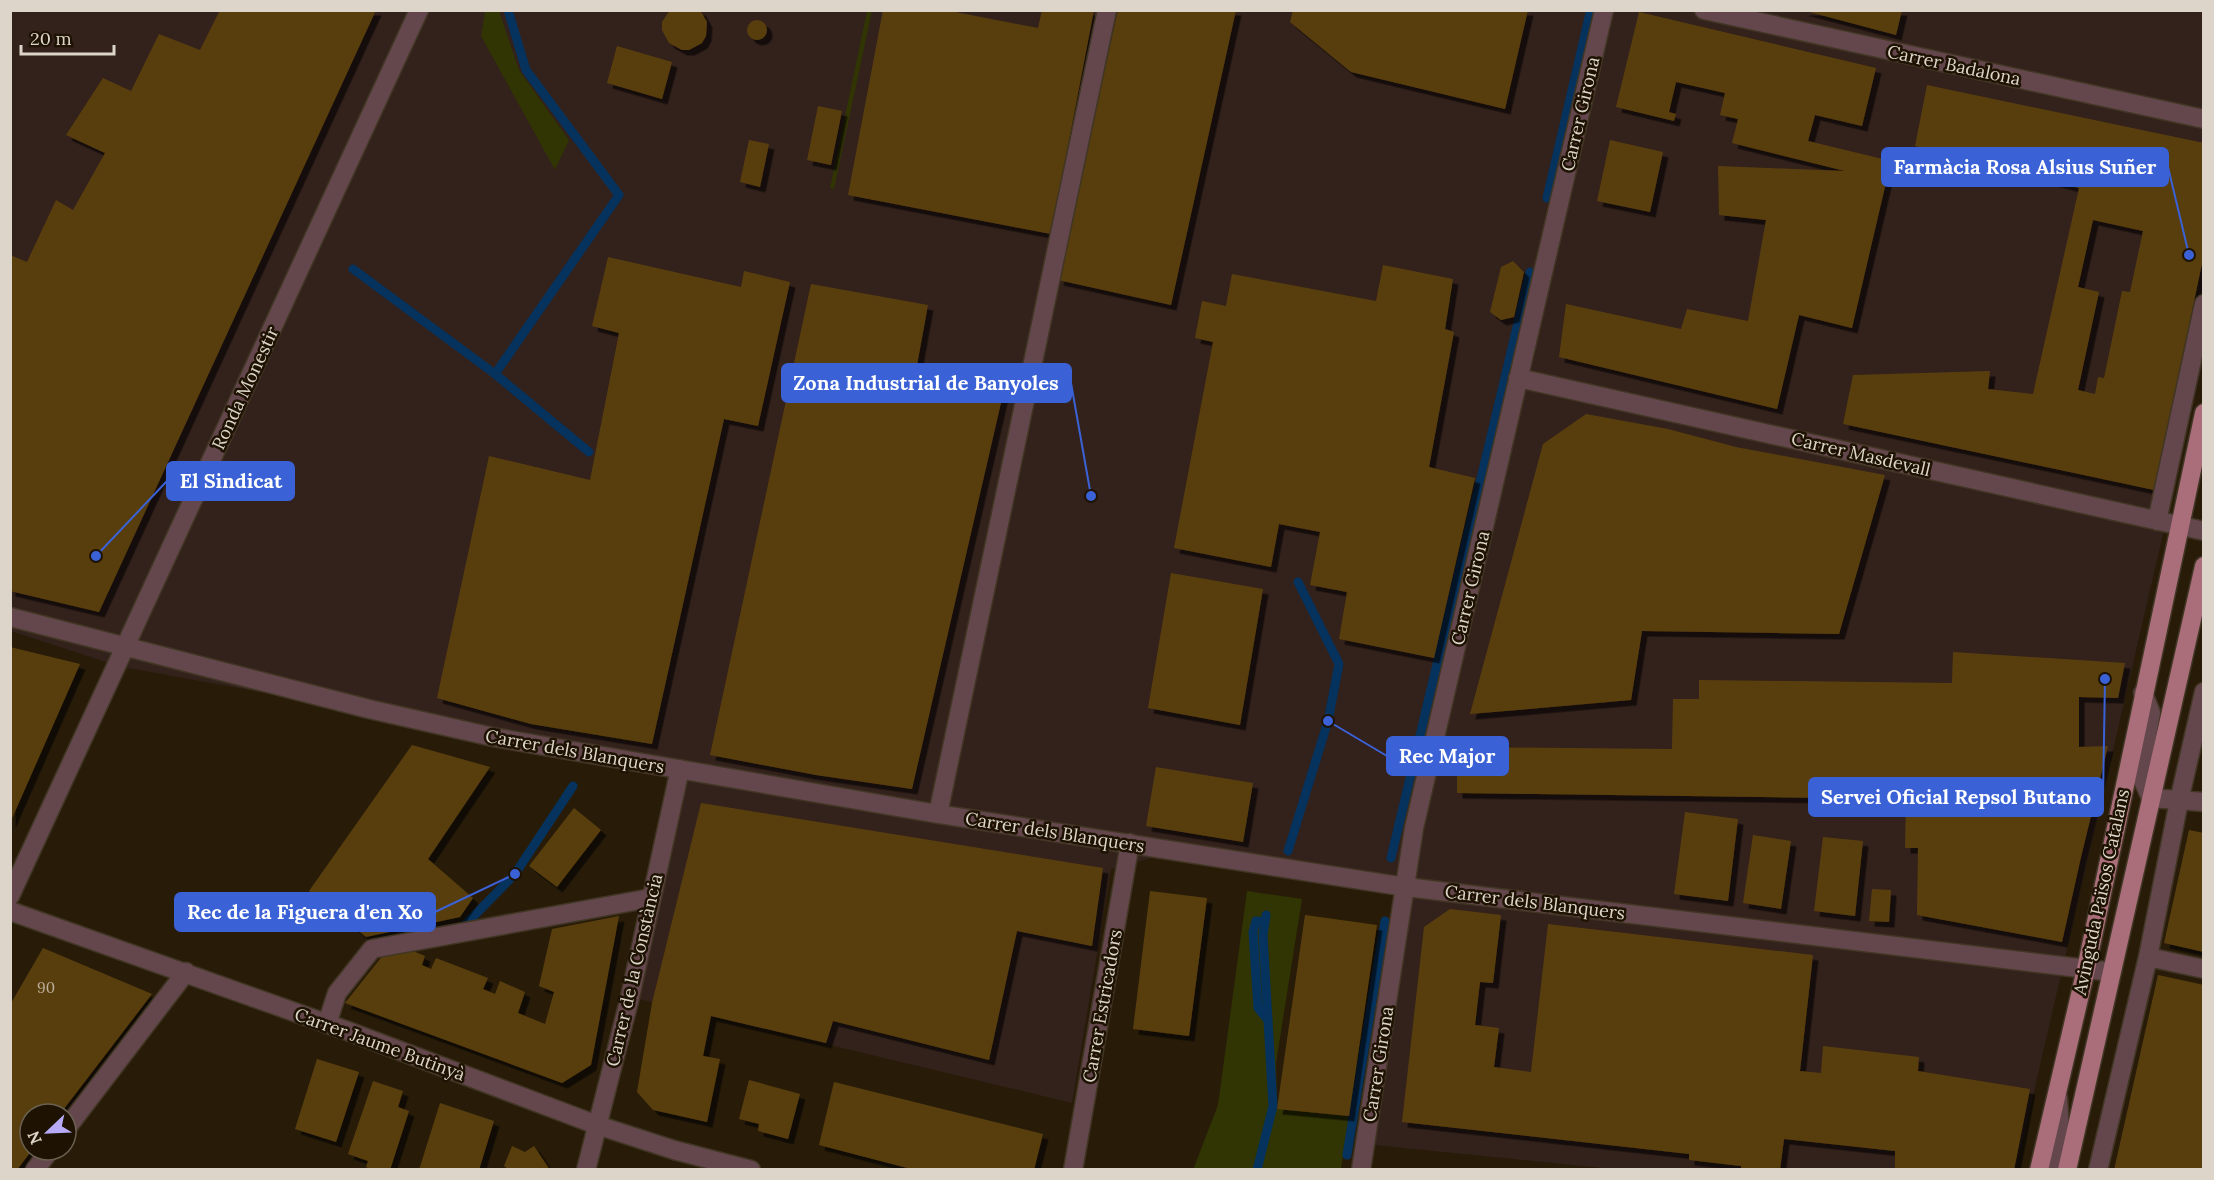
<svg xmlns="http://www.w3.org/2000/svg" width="2214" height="1180" font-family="Lora,serif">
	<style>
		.industrial { fill: #33211b }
		.green { fill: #303503 }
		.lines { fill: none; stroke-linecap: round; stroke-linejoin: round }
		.stream { stroke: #06335e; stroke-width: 9 }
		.building { fill: #593e0e; fill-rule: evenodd; filter: url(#shadow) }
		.minor-casing { stroke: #413624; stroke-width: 21 }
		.major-casing { stroke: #413624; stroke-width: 21 }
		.minor { stroke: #64474c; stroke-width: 18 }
		.major { stroke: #a96e7a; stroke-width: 18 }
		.labels { text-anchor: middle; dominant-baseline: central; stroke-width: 5; stroke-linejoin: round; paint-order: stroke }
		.number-label { font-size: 15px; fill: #bcaf9b }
		.street-label { font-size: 18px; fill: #ddd5ca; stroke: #1e1302 }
		.leader { fill: none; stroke: #3a62d6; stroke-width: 2 }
		.callout-dot { fill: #3a62d6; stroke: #1e1302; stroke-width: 2 }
		.callout { fill: #3a62d6; stroke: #3a62d6; stroke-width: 2 }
		.callout-label { font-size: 20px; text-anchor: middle; font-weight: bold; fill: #fff }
	</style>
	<defs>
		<filter id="shadow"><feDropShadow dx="5.5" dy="5.5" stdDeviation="0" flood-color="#0009"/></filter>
	</defs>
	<rect width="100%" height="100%" fill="#281c09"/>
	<path class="industrial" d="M11,11H2203V361L2016,1169L1622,1170L1365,1144L1401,894L1163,855L1111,869L1072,1103L630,997L679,769L118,666L11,631Z"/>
	<path class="green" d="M485,11H499L519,70L569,140L555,170L481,36Z
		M867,11H872L834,189L830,188Z
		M1247,891L1302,899L1276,1063L1277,1108L1349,1116L1341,1169L1193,1170L1218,1105Z"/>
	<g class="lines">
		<path class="stream" d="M508,10L526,70L619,195L495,374L589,452
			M1547,198L1590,13
			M353,269L495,374
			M1288,851L1328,721L1339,664L1298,582
			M1391,858L1530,272
			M1265,922L1256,921L1253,932L1258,1008L1267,1019
			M466,924L515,874L573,786
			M1347,1155L1385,921
			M1257,1170L1273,1106L1263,935L1266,915"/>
	</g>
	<path class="building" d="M220,10H376L99,612L10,591V255L27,262L56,200L73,210L105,153L66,135L103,78L131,91L159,34L200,50Z
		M670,10H700L707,22L706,36L702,43L689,50H682L669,43L662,30V22Z
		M883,10H945L1038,28L1042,10H1094L1051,234L848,195Z
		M1118,10H1236L1171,305L1058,280Z
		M1293,10H1528L1505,109L1351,72L1290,22Z
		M1802,10H1902L1896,35Z
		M1639,12L1876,68L1862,126L1815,115L1808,141L1891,161L1852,328L1799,315L1777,409L1559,357L1566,304L1681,329L1687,309L1748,321L1766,220L1719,215L1718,166L1845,171L1732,143L1738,119L1720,115L1725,93L1676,82L1669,112L1676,114L1674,121L1616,107Z
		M747 30a10 10 0 1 1 20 0a10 10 0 1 1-20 0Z
		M617,46L672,62L662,99L607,83Z
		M1927,85L2204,143V254L2154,490L1843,424L1853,375L1990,371L1988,389L2033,394L2079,188L1915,146ZM2093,220L2143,231L2130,292L2122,291L2104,378L2098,377L2095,394L2078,390L2099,292L2078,287Z
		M818,106L842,111L831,165L807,160Z
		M749,140L769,144L760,187L740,182Z
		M1610,140L1663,152L1650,212L1597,201Z
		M608,257L741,287L744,271L790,282L758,426L724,419L652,744L531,724L437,698L489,456L590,480L619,333L592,326Z
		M1513,261L1524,272L1514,317L1501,320L1490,312L1501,267Z
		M1383,265L1453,279L1445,329L1454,332L1429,467L1475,478L1434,658L1339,639L1347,592L1310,585L1320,532L1279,524L1271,567L1174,548L1213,342L1195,338L1202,301L1226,306L1232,274L1376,301Z
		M811,284L928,305L915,376L1003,394L912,789L816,775L710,755Z
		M1586,414L1668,429L1736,447L1885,475L1839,634L1642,631L1631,700L1470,714L1543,444Z
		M1171,573L1263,589L1240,725L1148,708Z
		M10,647L80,664L10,823Z
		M1953,652L2125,663L2118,698L2079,697V747L2108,746L2081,857L2062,942L1917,915L1918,848H1905L1906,799L1457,793V747L1672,749L1673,699H1699V680L1952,683Z
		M412,745L490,767L428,859L473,898L460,917L366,937L309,891Z
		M1156,767L1253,783L1243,842L1146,826Z
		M701,803L1103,868L1092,946L1017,931L989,1060L833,1021L826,1043L711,1016L703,1056L720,1059L707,1122L653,1110L637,1092L652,1003Z
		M574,808L601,830L557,887L529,866Z
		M1685,812L1738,819L1728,901L1674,894Z
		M2189,830L2204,833V952L2164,943Z
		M1753,835L1791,841L1781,909L1743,903Z
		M1823,837L1863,841L1855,916L1814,911Z
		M1872,889L1891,890L1889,922L1869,921Z
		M1150,891L1207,898L1189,1036L1133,1029Z
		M1450,909L1501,915L1493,983L1480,982L1475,1025L1499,1028L1494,1067L1531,1072L1548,924L1813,955L1800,1071L1821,1073L1823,1046L1919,1057L1918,1071L2030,1089L2014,1170H1895V1151L1784,1139L1780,1170H1741V1166L1689,1160V1154L1402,1122L1424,927Z
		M1305,915L1377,925L1349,1116L1277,1109Z
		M619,916L591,1065L562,1083L345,1003L384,954L413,951L425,956L422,965L431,969L436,958L488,978L483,989L495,994L500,981L525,992L518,1013L545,1024L554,992L539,986L552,929Z
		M43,948L152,994L60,1114H30V1150H32L17,1170H10V1005Z
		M2158,975L2204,985V1170H2114Z
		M317,1059L359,1072L336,1142L295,1129Z
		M749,1080L800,1094L788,1139L758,1131L759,1124L739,1119Z
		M373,1081L403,1091L398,1107L409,1111L390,1170H372L366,1167L368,1161L348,1154Z
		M834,1082L1043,1134L1034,1170H915L819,1145Z
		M440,1103L494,1121L479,1170H419Z
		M512,1146L525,1152L534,1146L550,1170H509L504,1166Z"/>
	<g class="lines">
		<defs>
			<path id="minor" d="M1704,10L2204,119
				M1518,378L2204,531
				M2157,521L2204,304
				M10,617L369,709L493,737L938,814L1406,887L2112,972
				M2143,693L2151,713L2140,774L2151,798L2204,802
				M938,814L1107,10
				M10,896L419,10
				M10,911L345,1030L597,1125L674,1150L751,1170
				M2148,957L2204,969
				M327,1024L337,993L372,949L651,898
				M66,1129L186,972
				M35,1170L50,1150
				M586,1170L630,997L680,769
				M1073,1170L1130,843
				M1361,1170L1414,828L1604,10
				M2053,1170L2060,1132L2058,1098
				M2098,1170L2148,957L2179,801L2204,692"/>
			<path id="major" d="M2039,1170L2086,969L2204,413
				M2067,1170L2204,566"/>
		</defs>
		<use href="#minor" class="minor-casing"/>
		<use href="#major" class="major-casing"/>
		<use href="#minor" class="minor"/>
		<use href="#major" class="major"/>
	</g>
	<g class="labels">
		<g class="number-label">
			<text x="46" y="987">90</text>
		</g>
		<g class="street-label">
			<text transform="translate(1954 65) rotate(12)">Carrer Badalona</text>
			<text transform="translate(1580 114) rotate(-77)">Carrer Girona</text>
			<text transform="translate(245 388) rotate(-65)">Ronda Monestir</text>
			<text transform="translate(1861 454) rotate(13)">Carrer Masdevall</text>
			<text transform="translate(1470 588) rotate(-77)">Carrer Girona</text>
			<text transform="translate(575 751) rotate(10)">Carrer dels Blanquers</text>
			<text transform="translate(1055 832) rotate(9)">Carrer dels Blanquers</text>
			<text transform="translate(2101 892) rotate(-78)">Avinguda Països Catalans</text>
			<text transform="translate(1535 902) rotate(7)">Carrer dels Blanquers</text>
			<text transform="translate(634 970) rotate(-77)">Carrer de la Constància</text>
			<text transform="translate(1102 1006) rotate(-80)">Carrer Estricadors</text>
			<text transform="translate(380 1044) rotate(20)">Carrer Jaume Butinyà</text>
			<text transform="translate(1378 1064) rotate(-81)">Carrer Girona</text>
		</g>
	</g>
	<path class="leader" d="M2189 255L2168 167M1091 496L1071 383M96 556L167 481M1328 721L1387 756M2105 679L2103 797M515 874L435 912"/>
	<g class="callout-dot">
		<circle cx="2189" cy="255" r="6"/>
		<circle cx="1091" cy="496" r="6"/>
		<circle cx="96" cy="556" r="6"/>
		<circle cx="1328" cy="721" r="6"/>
		<circle cx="2105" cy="679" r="6"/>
		<circle cx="515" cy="874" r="6"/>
	</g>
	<g class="callout">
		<rect x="1882" y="148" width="286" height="38" rx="6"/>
		<rect x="782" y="364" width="289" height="38" rx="6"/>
		<rect x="167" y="462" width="127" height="38" rx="6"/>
		<rect x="1387" y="737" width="121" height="38" rx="6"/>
		<rect x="1809" y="778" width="294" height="38" rx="6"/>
		<rect x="175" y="893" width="260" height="38" rx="6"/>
	</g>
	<g class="callout-label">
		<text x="2025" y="174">Farmàcia Rosa Alsius Suñer</text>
		<text x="926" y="390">Zona Industrial de Banyoles</text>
		<text x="231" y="488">El Sindicat</text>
		<text x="1447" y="763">Rec Major</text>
		<text x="1956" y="804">Servei Oficial Repsol Butano</text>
		<text x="305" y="919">Rec de la Figuera d'en Xo</text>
	</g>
	<rect width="2214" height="1180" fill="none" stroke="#ddd5ca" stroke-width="24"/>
	<g transform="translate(48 1132) rotate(247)"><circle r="28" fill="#1e1302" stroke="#6a6152" stroke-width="1.5"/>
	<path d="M0-4.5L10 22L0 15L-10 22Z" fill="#b7abf8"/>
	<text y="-9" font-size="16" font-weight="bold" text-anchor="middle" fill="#ddd5ca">N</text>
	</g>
	<path d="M21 45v9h93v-9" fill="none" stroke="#ddd5ca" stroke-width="3"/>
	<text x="30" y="45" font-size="18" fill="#ddd5ca" stroke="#1e1302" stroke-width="4.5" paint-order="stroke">20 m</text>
</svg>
